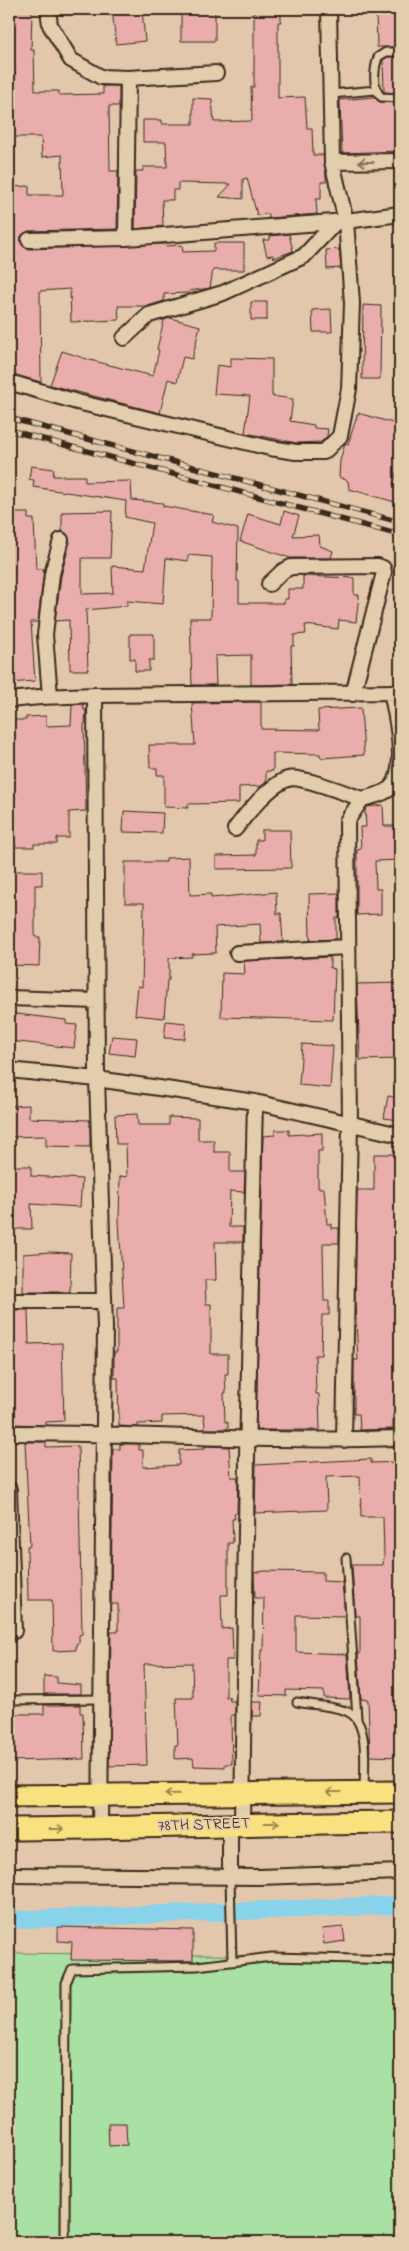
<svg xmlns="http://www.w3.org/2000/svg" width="409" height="2251" font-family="'Indie Flower',sans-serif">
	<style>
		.green { fill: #a9e0a3; stroke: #728560 }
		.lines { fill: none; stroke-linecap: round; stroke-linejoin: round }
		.canal { stroke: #89d3ea; stroke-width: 18 }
		.building { fill: #e9aeab; stroke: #3b2a1e }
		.lane-casing { stroke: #3b2a1e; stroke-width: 11 }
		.street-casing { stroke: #3b2a1e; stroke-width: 18 }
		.primary-casing { stroke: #3b2a1e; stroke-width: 25 }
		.lane { stroke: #e2cdac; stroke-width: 7 }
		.street { stroke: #e2cdac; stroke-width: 14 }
		.primary { stroke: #fae180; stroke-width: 21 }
		.rail-casing { stroke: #3b2a1e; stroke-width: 5.5 }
		.rail { stroke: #e2cdac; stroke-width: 4; stroke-dasharray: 11; stroke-linecap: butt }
		.oneway { stroke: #86735e }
		.oneway2 { stroke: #9a864f }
		.labels { text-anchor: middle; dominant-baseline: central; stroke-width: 4; stroke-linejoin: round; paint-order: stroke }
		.street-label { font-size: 16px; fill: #3b2a1e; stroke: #e2cdac }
	</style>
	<rect width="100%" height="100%" fill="#e3c7ac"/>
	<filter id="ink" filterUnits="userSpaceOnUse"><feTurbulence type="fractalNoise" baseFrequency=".02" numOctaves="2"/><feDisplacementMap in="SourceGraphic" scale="10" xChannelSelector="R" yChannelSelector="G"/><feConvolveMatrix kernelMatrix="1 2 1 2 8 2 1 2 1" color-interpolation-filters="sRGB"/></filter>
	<g filter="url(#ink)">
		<path class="green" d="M9,1953L400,1957V2242H9Z"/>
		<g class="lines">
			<path class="canal" d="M9,1920L400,1905"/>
		</g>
		<path class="building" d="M9,9H32L31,50H34L35,91H59V95L103,94V86H119V106H109L110,171H118L117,229L28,231L21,236L22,245L29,249L163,244L166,246L182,245L183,252L214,251V243H244V270H213L210,288L189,291V293L164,294V301L148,306H118L119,320L71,322L70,289L40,291L41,382L9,373V187L29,186V195H63L62,155L42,157L41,137H9V110H14L15,72H9Z
			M112,9H142L145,41L116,44Z
			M181,9H215V41H181Z
			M254,9H281V22H278V98L305,97L307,128H312L313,155H323L326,176V182H321V199H316L317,214L269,218V214L257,215L247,178L243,179V199L219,197L231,184L178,183V190H173V200H162L163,226L135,229L136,171H143V167H167L166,142H143V120H162V124H193V98L212,99L214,122L252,121L251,87H254Z
			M376,9H400V47H377Z
			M388,57H400V93L384,92L383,60Z
			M374,97L380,102L400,103V151L342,153L340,100Z
			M289,234L293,251L274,258L273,255L267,256L263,240H270V236Z
			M339,249L341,268L327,269L326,250Z
			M251,302H267V320H251Z
			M363,305L381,306L380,379H362Z
			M331,309L332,332H313L312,310Z
			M170,318L200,326L192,359L183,357L177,382L168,379L160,413L50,385L62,351L90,360L153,376L159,350L157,349L164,320Z
			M231,358L272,359V396L293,399L290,421L314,425V428L328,429L327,436L321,442L297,443L245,433L250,396L214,394L217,365L231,367Z
			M358,413L400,425V460L393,485L400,488L395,502L349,489L348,481L339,477L340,461L345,443L348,444Z
			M31,466L54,469L53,476H85V482L131,481L132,500L163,503V506L214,515L212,522L238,529L237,581H239V603H284V599H288V589H303V576L354,578V595H359L356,622L339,620L338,629L305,625L306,634L294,635V646H291L292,684L251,685V655L215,656L216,685H192L190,618H211L212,557L188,555V561L166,558L163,604L127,601V606L86,610L88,670H70L69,620L55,621L61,576L70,542L67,534L62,531V512L112,511L110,558H82V594L113,593L112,566L145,569L152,523L125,517L126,501L33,487L34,480L29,479Z
			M284,511L299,516L293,536L319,535L320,546L333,551L331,558H290L240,541L248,514L281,524Z
			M9,513H28V519H34L36,569H44L38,622H31L35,681L9,683Z
			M130,634H154V660H149V671H135V659H130Z
			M261,702V729L319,730L318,710L361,708L364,755L321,758L320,754L273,753V771H266V782L262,786L239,787V803L188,804V808L164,807V775H157V768H150L149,745H195L192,703Z
			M83,704L84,710H86L85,724H84L86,811L69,812V838H57V844H34V847H15V843H9V720H26V717L46,716V726L71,725L72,705Z
			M383,805L384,826H400V860L375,861L376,889H381V914L357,915V850L361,849L360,827H366L365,810L367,807Z
			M124,811L163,813L162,833L123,832Z
			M262,830H290L291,868L216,869V856L256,855V840H262Z
			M189,857L190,895L211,894V898L276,892L277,914L281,913L283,942L261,943L260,924L215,927L216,953L192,954V957L169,958V980H167L164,1018L135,1015L138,986L142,987L144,903H125V862H166V858Z
			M9,871H42V885H35V937H40L39,966L9,965Z
			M339,893V918H336V939L310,940L309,894Z
			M330,957V968L335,969L333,1020L221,1017L222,973L245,974L244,961Z
			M400,983V1059L360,1060L357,984Z
			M9,1013L66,1020V1024L77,1025L74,1048L9,1041Z
			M166,1021L186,1023L185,1039L164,1038Z
			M112,1036L137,1038L135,1056L109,1053Z
			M302,1044L333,1046L330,1088L299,1085Z
			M388,1096L400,1098V1120L384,1118Z
			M29,1105V1118L90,1120V1147L46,1146V1136L9,1137V1106Z
			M137,1114L138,1125H169V1117L198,1118V1140H214V1152H230V1172H245L244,1192L230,1191L229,1227H243V1242H215L216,1280H205L206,1304H211V1354H228V1374H225L226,1393H224L225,1422H228V1429H205L204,1415L162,1416V1423L138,1424V1427L119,1426L118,1378H114V1352H117V1308H124L119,1221L120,1176L127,1177L126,1144H116L115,1115Z
			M275,1130H289V1135L322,1133V1151H318V1188H324L327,1224H331V1228H339V1243H323L324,1301H329V1315H322L321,1355H315L316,1394H319L320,1430H256L263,1136L275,1135Z
			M374,1154H398L400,1156V1414H393V1429L360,1430L359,1414H354V1360H358L355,1301L357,1190H374Z
			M9,1166H31V1176L82,1179L80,1207L31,1204L32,1229H9Z
			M50,1252L71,1253L70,1292H23V1254Z
			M9,1310H28L29,1344L62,1343L64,1421L45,1422V1425L12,1424Z
			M25,1442H46V1447L78,1446L82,1634L79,1635V1643L76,1644V1650L53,1651L52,1600H28L27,1546H30Z
			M120,1444H139V1450H143V1467L179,1465V1450L205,1449V1446L229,1447L231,1477H238L237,1513H234L235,1519H232L233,1543H228V1595H221L222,1629L232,1628L233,1660H226V1697H229L230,1701H235V1715H231L232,1764H225V1767L194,1766L193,1758L175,1759V1745H178L176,1698H193L192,1663L144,1664L147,1765L109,1766L111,1632H118V1604H111L113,1449H120Z
			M371,1459V1463L400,1462V1757L370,1756L368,1700L361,1699L358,1654H360V1616H355L352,1565H383L384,1556L383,1517H361L360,1476L326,1477L327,1510L255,1513L256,1465Z
			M264,1571L323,1572V1581L342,1582L345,1616L296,1615V1652L347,1654L350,1699L324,1698V1691L286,1690V1696L259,1695L261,1650H263L264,1598H255L254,1573Z
			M44,1676L57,1677V1683L81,1685V1694H44Z
			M252,1702H262L261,1716H252Z
			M44,1705H80V1713H83L84,1759L9,1761V1714H44Z
			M58,1927L193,1930V1961L71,1960L72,1942L58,1941Z
			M343,1927L345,1941L324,1944L322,1929Z
			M108,2123H126L127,2145L109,2146Z"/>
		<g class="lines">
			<defs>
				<path id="lane" d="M400,52H386L378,57C374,69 372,87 381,97L400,98
					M331,94L376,90
					M346,1558L357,1718
					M9,1700L101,1699
					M297,1702C311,1705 336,1706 348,1712C370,1722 364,1769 364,1790
					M230,1877L232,1961
					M65,2242L66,1983L72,1969L197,1966L272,1957L400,1960"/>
				<path id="street" d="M48,9L50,25L71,60L101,77L128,78L126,238
					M128,78L216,73
					M332,162L400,161
					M29,240L126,238L346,221L332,162L329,9
					M124,338L149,315L223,293L304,256L334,224
					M9,382L77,402L270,448L296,452H324L340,436L349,389L352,303L346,221L400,214
					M269,584L283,571L291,567L378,566L383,568L384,572L353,694
					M95,695L97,1079L105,1328L100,1829
					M50,696L45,635L52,574L61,540
					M9,700L40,697L95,695L400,692
					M235,829C246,814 271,784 288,779C299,775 348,794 362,799
					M237,953L347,947
					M9,998L96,1001
					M9,1070L97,1079L255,1102L400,1135
					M9,1301H103
					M9,1433C139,1433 270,1443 400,1438
					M344,1440L350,1123L347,821L362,799C373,796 389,794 395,782C406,760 396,714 391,692
					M9,1489L14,1631
					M242,1823L247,1456L255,1102
					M230,1824V1877
					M9,1875L259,1877L400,1872"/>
				<path id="primary" d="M9,1796L400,1792
					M9,1829C139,1828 270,1823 400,1822"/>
			</defs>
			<use href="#lane" class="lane-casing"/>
			<use href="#street" class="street-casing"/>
			<use href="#primary" class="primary-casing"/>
			<use href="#lane" class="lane"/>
			<use href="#street" class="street"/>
			<use href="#primary" class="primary"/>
			<defs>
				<path id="rail" d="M9,418L400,522
					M9,430L400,535"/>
			</defs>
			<use href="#rail" class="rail-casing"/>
			<use href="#rail" class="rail"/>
		</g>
		<defs><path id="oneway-shaft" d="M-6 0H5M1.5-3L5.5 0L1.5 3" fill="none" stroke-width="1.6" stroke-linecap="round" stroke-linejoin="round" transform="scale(1.25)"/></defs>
		<use class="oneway" href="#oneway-shaft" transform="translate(366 162) rotate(180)"/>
		<g class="oneway2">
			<use href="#oneway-shaft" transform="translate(334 1792) rotate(180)"/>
			<use href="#oneway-shaft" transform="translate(172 1794) rotate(179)"/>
			<use href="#oneway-shaft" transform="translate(272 1823)"/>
			<use href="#oneway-shaft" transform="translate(57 1829)"/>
		</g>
	</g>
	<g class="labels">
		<g class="street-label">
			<text transform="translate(204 1825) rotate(-2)">78TH STREET</text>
		</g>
	</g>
	<rect width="409" height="2251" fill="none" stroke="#e2cdac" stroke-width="30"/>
	<rect x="15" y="15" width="379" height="2221" fill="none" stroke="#3b2a1e" stroke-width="2" filter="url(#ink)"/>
</svg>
